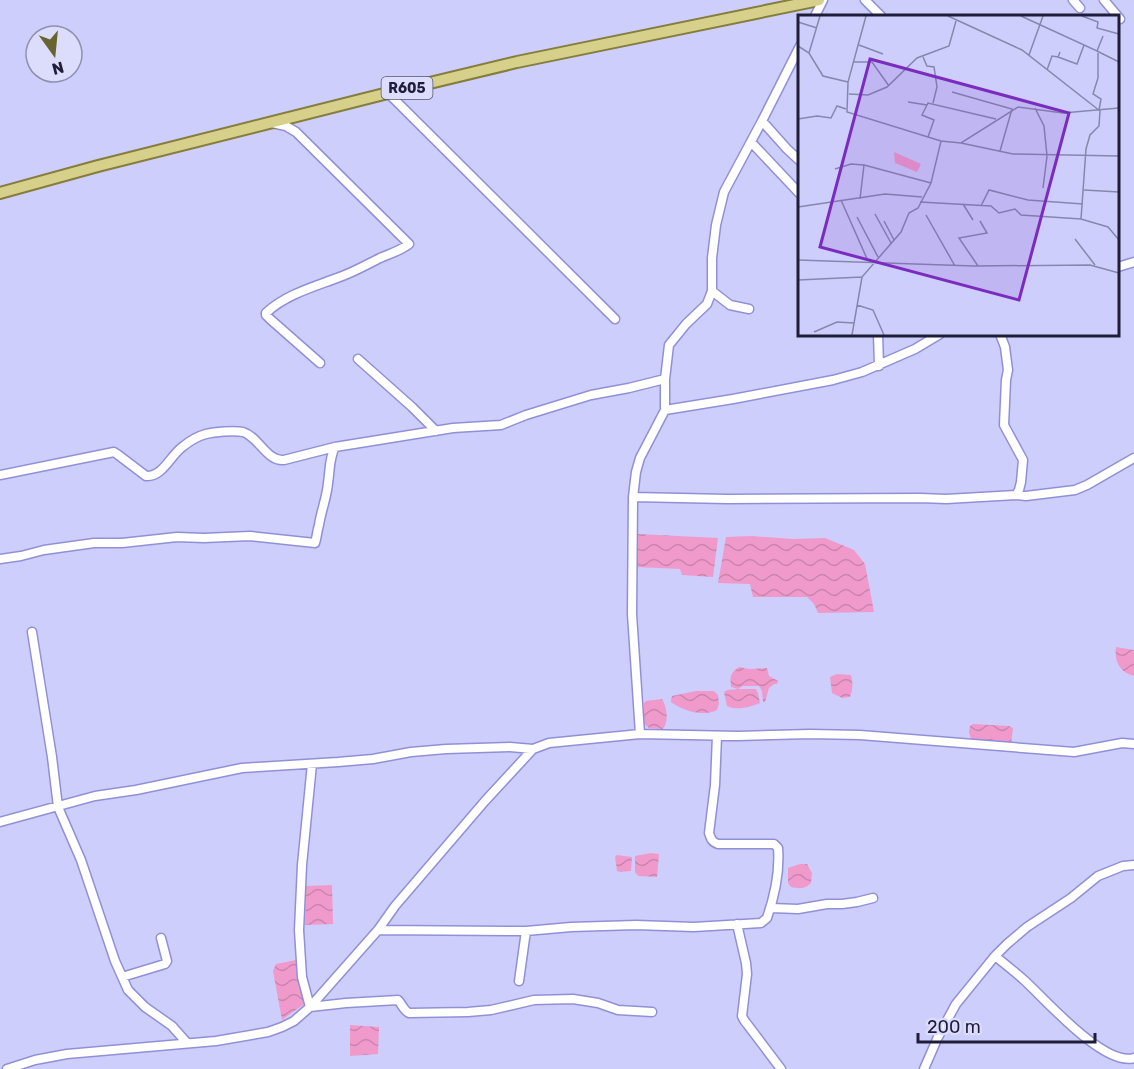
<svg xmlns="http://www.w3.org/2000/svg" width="1134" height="1069" font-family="Rubik,sans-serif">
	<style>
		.water { fill: url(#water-waves) }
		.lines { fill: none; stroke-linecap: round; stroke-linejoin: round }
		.minor-casing { stroke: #9190d7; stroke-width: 11 }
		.major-casing { stroke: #847d3c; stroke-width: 14 }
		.minor { stroke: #fff; stroke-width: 8 }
		.major { stroke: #d6d08b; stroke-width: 10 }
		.labels { text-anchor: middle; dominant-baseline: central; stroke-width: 4.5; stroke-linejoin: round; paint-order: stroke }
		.shield { fill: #dcddfc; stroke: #585774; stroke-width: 1.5 }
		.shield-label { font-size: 14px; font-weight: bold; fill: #1f1d39 }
		.inset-road { fill: none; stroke: #8787ae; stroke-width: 1.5 }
		.view { fill: #7b2cbf; fill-opacity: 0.15; stroke: #7b2cbf; stroke-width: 3 }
		.inset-edge { fill: none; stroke: #1f1d39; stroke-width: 3 }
	</style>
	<defs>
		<pattern id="water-waves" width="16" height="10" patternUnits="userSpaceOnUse" patternTransform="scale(1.5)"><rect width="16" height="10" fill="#ef9acb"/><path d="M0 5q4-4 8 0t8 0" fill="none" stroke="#cc84af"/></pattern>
	</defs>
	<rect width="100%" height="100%" fill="#cdcefc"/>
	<path class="water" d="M638,534L718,538L713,577L682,575L680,569L636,567Z
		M752,536L793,539L825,538L854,550L865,564L874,612L818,613L814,604L807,597H753L750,584L718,583L726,537Z
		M1116,647L1134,650V676C1120,672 1114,662 1116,647Z
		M739,667L749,669L767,668L769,676L778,681L777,684H774L769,688L765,702H763L762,691L759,686H743L738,689H756L758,693L760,703C751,707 736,711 727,706L724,692L727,690L738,689L731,687C730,677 730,673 739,667Z
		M837,674L851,675C853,683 853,689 850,697L842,698L832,693L830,677Z
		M696,691H714L718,695L719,704L717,710C703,717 683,711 671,702L672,696Z
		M662,699C667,707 669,722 663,729L649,728L644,724V703L646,701Z
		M973,724L1009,726L1013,728L1011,744L971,739L969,732L970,726Z
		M651,853L659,854L657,877L638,876L635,872V856Z
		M617,855L632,857L631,871L620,872L617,871L615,857Z
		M800,864H807L812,873L811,883C805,889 800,889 791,887L788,883V868Z
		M332,885L333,924L305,925L306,886Z
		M296,960L304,1004L282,1020L273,971L276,964Z
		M350,1025L379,1027L378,1054L350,1056Z"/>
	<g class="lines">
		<defs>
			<path id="minor" d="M865,0L881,16
				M1073,0L1080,8
				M1104,0L1120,19
				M815,16L823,0
				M388,93L615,319
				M762,121L787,149L800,161
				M272,123L286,126L296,132L409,244C400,251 389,254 380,258C366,265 352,273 337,278C313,287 285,295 266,313V315L270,319L320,363
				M751,142L800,194
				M1118,267L1134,262
				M712,291L730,305L749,309
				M878,334L879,366
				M358,359L412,407L436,431
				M665,410L733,399L833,380L862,372L915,349L940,334
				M0,475L114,452L117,454L146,476C162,477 170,457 181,448C187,443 198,436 206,434C214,432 234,430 243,432C259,437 267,462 284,460L335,447L453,428L501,425L526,415L591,395L629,388L665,379
				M1016,495L1026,496L1075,490L1087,485L1134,458
				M633,497L727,499L920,498L946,499L1016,495L1019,490L1021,482L1023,460L1004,425L1006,380L1008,370L1005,347L1000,334
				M0,559L21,556L44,550L94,543H122L177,537L204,538L250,536L315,543C317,537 317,531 319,525C321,511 327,497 328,483C330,471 329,458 335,447
				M32,632L52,757L58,807L81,860L115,961L128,990L145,1007L172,1026L187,1043
				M640,734L738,736L810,734L860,735L1074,752L1122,743L1134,744
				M312,764L302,865L299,930L302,977L310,1007L346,1003L398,1000C402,1004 403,1010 409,1013L468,1012L491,1010L534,1000L573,999L598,1003L618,1010L652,1012
				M0,822L95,796L136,790L242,768L338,762L373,759L411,752L446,749L510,747L533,749
				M771,908L798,909L827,904H842L857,902L873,898
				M737,924L746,963L747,974L742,1016L744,1020L781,1069
				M378,930L526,931L571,927L636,925L694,927L761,923L767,918C775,895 780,872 778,848L774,844H718C712,842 711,839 709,833L715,785L717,736
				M995,956C1005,964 1015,972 1024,980C1045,999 1104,1067 1134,1058
				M122,977L165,964L167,961L161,938
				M519,981L526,931
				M7,1069L35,1060L67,1054L216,1041L268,1032L282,1027L294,1021L310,1007L378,930L395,906L485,801L533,749L549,743L640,734L632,614L633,497L636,472L640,458L665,410V379L669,345L686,324L707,304L712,291V258L716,225L724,192L762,121L800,46
				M924,1069L938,1037L956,1004L995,956L1007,944L1027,927L1071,898L1098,876L1123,866L1134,865"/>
			<path id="major" d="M0,193L98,166L388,93L517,62L819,0"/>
		</defs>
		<use href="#minor" class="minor-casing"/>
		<use href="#major" class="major-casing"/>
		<use href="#minor" class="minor"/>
		<use href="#major" class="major"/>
	</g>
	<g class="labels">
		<rect class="shield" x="381.5" y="77" width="51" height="22" rx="4.5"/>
		<g class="shield-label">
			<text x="407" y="88">R605</text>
		</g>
	</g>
	<g transform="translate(798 15)">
		<rect width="321" height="321" fill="#cdcefc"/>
		<path d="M96,137L123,149L119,157L97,148Z" fill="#ef9acb"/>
		<path class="inset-road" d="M68,1L50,67L49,97L143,126M150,1L224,35L302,96L301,111L292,120L288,134L283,204M223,1L299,36L305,21M284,1L300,7L299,13L321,19M0,7L19,13M61,30L85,39M0,31L11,38L25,61L50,67M299,36L321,47M262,37L260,42L279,49L286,30M11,38L22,1M300,38V63L295,79L303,84L301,95M231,40L245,1M125,42L129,51L136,52L139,72L135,88M56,47H74L91,71M249,55L254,41L260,42M154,77L214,94L202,136M51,79L70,80L89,72L119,43L151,31L158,6M110,87L129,90M237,93L246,111L249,141L245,173M0,104L19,101L33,103L39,91L48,94M130,122L136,105L124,100L130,88L198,104M163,128L215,139L321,141M37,154L53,149L66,150M286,175L321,177M62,184L66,150L133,168M43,185L70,246M122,187L193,191L201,198L217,194L223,200L283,204L310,212L321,225M165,189L175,205M183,191L191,175L230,185L285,189M0,192L87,179L124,182M77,199L93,228M128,200L157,251M59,202L80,242M86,206L96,225M277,224L297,250M0,245L176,251L292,250L321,258M180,251L161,223L189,218L182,206M0,265L64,262M59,290L75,295L86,320M16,317L39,307L56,308M54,320L64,262L103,217L111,198L120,193L133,168L143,126L163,128L220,92L265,98L321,93"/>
		<path class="view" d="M72,44L271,98L221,285L22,232Z"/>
		<rect width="321" height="321" class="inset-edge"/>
	</g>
	<g transform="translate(54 54) rotate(165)"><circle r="28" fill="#dcddfc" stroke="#9090ae" stroke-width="1.5"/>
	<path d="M0-4.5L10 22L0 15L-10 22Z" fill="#686430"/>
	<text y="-9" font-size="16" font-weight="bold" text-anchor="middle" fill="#1f1d39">N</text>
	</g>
	<path d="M918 1033v9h177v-9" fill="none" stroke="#1f1d39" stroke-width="3"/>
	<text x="927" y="1033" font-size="18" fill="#1f1d39" stroke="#dcddfc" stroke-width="4.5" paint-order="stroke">200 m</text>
</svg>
